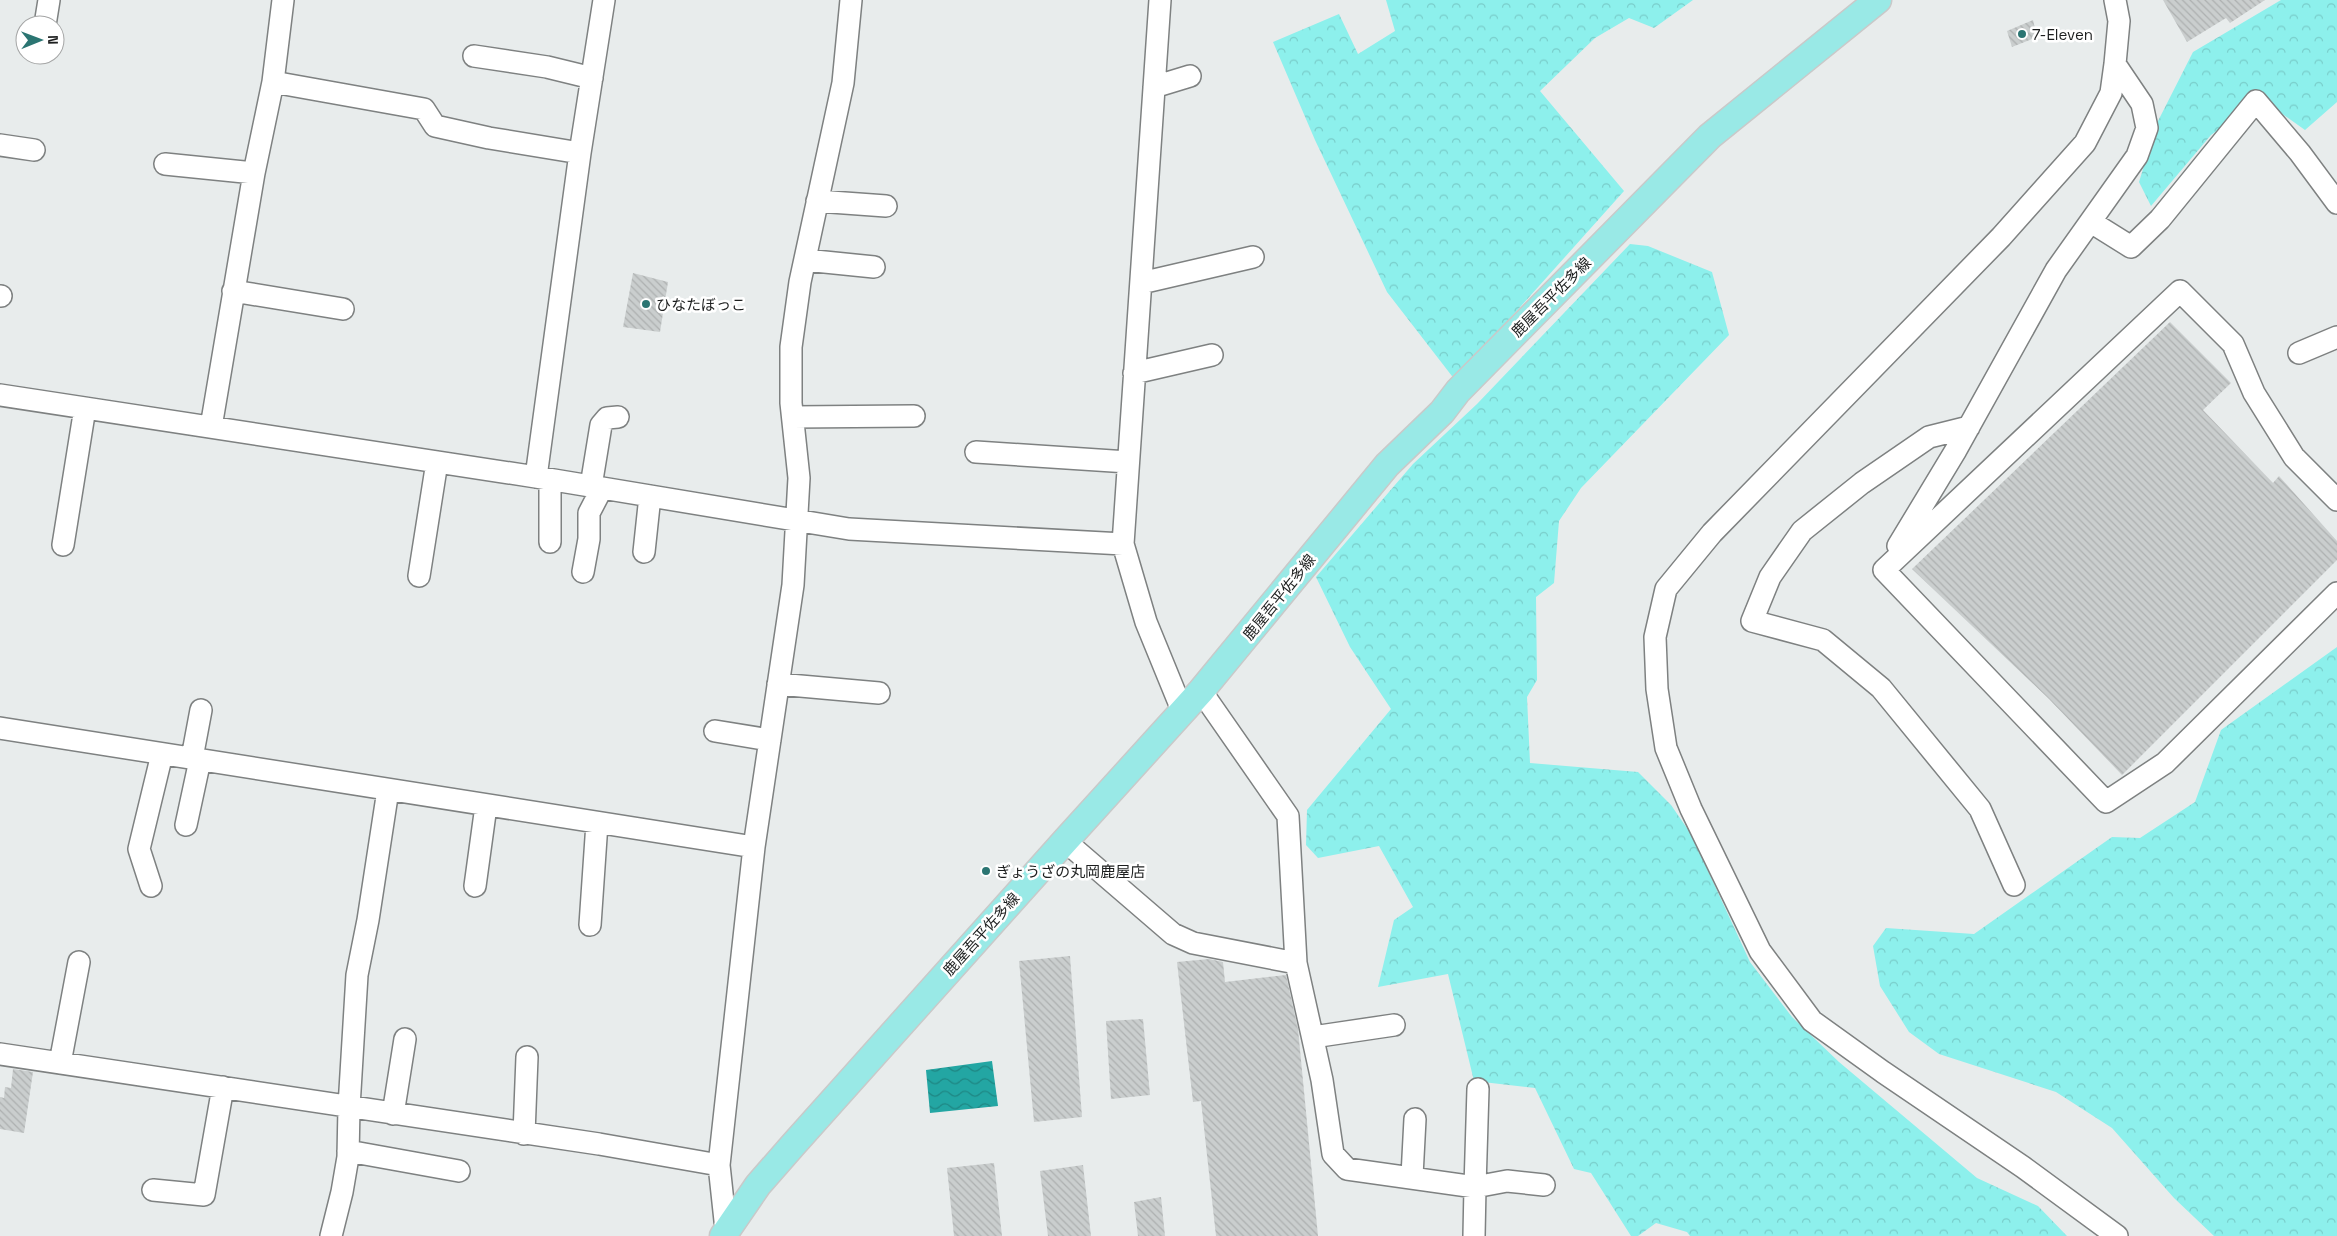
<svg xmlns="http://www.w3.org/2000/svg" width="2337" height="1236" font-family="'Space Grotesk','Noto Sans JP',sans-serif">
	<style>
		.forest { fill: url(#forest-crowns) }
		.water { fill: url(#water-waves) }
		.building { fill: url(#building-back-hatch) }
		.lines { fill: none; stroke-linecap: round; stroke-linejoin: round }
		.minor-casing { stroke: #7e8181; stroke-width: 24 }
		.major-casing { stroke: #c9c9c9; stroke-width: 29 }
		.minor { stroke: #fff; stroke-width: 21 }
		.major { stroke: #99e9e6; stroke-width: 26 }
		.poi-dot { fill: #2b7572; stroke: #fff; stroke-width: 2 }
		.labels { text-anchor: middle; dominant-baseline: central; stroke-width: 5; stroke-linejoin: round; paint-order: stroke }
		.poi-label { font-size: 15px; fill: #1c1e1e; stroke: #fff; text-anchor: start }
		.street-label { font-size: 15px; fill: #1c1e1e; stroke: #fff }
	</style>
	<defs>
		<pattern id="forest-crowns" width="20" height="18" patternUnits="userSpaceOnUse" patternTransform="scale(1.25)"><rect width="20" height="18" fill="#8df0ec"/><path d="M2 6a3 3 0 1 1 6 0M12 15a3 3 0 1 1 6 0" fill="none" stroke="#79cdca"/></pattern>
		<pattern id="water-waves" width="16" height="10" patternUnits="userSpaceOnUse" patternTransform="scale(1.25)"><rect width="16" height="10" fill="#23a6a3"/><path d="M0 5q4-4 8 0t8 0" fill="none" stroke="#1e8784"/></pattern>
		<pattern id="building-back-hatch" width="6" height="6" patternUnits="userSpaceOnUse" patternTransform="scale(1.25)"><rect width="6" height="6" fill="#cacece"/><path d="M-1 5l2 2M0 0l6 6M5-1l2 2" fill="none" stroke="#adb0b0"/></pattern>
	</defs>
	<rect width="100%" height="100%" fill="#e8ecec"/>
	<path class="forest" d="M1386,0H1693L1654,28L1629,18L1595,38L1540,91L1624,191L1455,380L1387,292L1315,140L1273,42L1339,14L1358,54L1395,31Z
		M2281,0H2337V102L2305,130L2261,99L2211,135L2151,206L2139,182L2158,121L2193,52Z
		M1630,244L1648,246L1712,272L1729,335L1581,488L1559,521L1554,583L1536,597L1537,680L1527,697L1530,763L1638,772L1671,805L1691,834L1750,962L1792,1017L1839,1062L1977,1178L2038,1206L2067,1236H1690L1687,1232L1656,1223L1638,1236H1631L1591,1173L1574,1169L1535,1088L1474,1081L1448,974L1378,987L1394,920L1413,907L1379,846L1318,858L1306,845L1307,810L1391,709L1350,647L1316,577L1413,464L1477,404Z
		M2337,647V1236H2214L2174,1198L2112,1128L2056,1092L1939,1054L1909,1032L1880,986L1873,946L1886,928L1974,934L2112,837L2140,838L2195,802L2221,730Z"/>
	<path class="water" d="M992,1061L998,1106L930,1113L926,1070Z"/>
	<path class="building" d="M2163,0H2265L2230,23L2226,18L2187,42Z
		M2033,20L2037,37L2012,47L2007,31Z
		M633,273L668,282L660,332L623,327Z
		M2170,322L2231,383L2203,410L2273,483L2279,476L2337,541V560L2122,775L2049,699L1912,569Z
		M1070,956L1082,1117L1034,1122L1019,961Z
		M1209,959L1223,962L1225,982L1286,975L1298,1029L1318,1236H1216L1201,1101L1193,1102L1177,962Z
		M1143,1019L1150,1095L1111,1099L1106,1021Z
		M13,1069L33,1072L24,1133L0,1129V1097L4,1098L5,1087L11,1088Z
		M994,1163L1002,1236H954L947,1168Z
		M1083,1165L1091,1236H1048L1040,1171Z
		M1161,1197L1165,1236H1138L1134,1202Z"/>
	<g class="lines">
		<defs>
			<path id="minor" d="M1160,0L1123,544L1146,622L1182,710
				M2115,0L2119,21L2115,64L2111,93L2085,143L2001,237L1712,533L1666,589L1655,637L1657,689L1666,748L1691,809L1760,951L1812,1021L1883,1072L2023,1167L2117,1236
				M45,25L49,0
				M474,56L547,67L592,78
				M273,82L424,109L435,126L489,138L580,153
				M1154,87L1190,76
				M0,145L34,150
				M165,164L254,173
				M817,201L886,206
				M2091,222L2131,247L2160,219L2256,101L2300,153L2337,203
				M805,260L874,267
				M1141,283L1253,257
				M233,291L343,309
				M0,296H1
				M2299,353L2337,337
				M1134,373L1212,355
				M0,395L536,477L849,529L1123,544
				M793,417L914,416
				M211,427L254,173L273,82L283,0
				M1969,427L1929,437L1862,483L1802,531L1770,577L1752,621L1823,640L1881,688L1980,809L2014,885
				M976,452L1128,462
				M536,477L580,153L604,0
				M591,486L601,425L607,418L618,417
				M550,542V480
				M63,545L85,408
				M1898,546L1956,450L2056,270L2137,156L2147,128L2142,104L2115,64
				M644,552L650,496
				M1884,570L2180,291L2233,344L2254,393L2294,457L2337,500
				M1884,570L2106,802L2165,763L2337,593
				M583,572L589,539V513L602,488
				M419,576L437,462
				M778,684L879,693
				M1201,691L1288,816L1296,963L1322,1080L1333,1154L1347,1169L1475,1187L1474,1236
				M0,728L754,847
				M715,731L770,740
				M192,758L201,710
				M186,825L200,760
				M1065,841L1173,934L1193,943L1296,963
				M151,886L139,849L162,754
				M475,886L486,806
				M590,925L597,823
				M1313,1037L1394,1025
				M0,1054L599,1144L719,1165
				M60,1063L79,962
				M1478,1089L1475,1187L1507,1181L1544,1185
				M393,1114L405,1039
				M524,1134L527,1057
				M348,1151L459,1171
				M1412,1176L1415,1119
				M153,1190L204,1195L223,1087
				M726,1230L719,1165L754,847L793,585L799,478L791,403V347L800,282L843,83L851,0
				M331,1236L342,1192L348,1157L349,1107L357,975L368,920L388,790"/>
			<path id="major" d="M723,1236L758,1185L793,1145L1065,841L1201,691L1387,465L1442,412L1458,391L1710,136L1878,0"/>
		</defs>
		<use href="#minor" class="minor-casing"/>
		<use href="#major" class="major-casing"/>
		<use href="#minor" class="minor"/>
		<use href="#major" class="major"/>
	</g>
	<g class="poi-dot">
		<circle cx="2022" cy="34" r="5"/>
		<circle cx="646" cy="304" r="5"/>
		<circle cx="986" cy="871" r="5"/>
	</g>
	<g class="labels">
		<g class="poi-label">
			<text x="2032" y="34">7-Eleven</text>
			<text x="656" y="304">ひなたぼっこ</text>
			<text x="996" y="871">ぎょうざの丸岡鹿屋店</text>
		</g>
		<g class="street-label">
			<text transform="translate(1551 297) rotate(-45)">鹿屋吾平佐多線</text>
			<text transform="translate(1279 597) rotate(-51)">鹿屋吾平佐多線</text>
			<text transform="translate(981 934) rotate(-48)">鹿屋吾平佐多線</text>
		</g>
	</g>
	<g transform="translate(40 40) rotate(89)"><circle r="24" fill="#ffffff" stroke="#a4a5a5"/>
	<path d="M0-4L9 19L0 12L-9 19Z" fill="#2b7572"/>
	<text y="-8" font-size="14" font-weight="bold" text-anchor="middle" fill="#1c1e1e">N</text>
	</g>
</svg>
